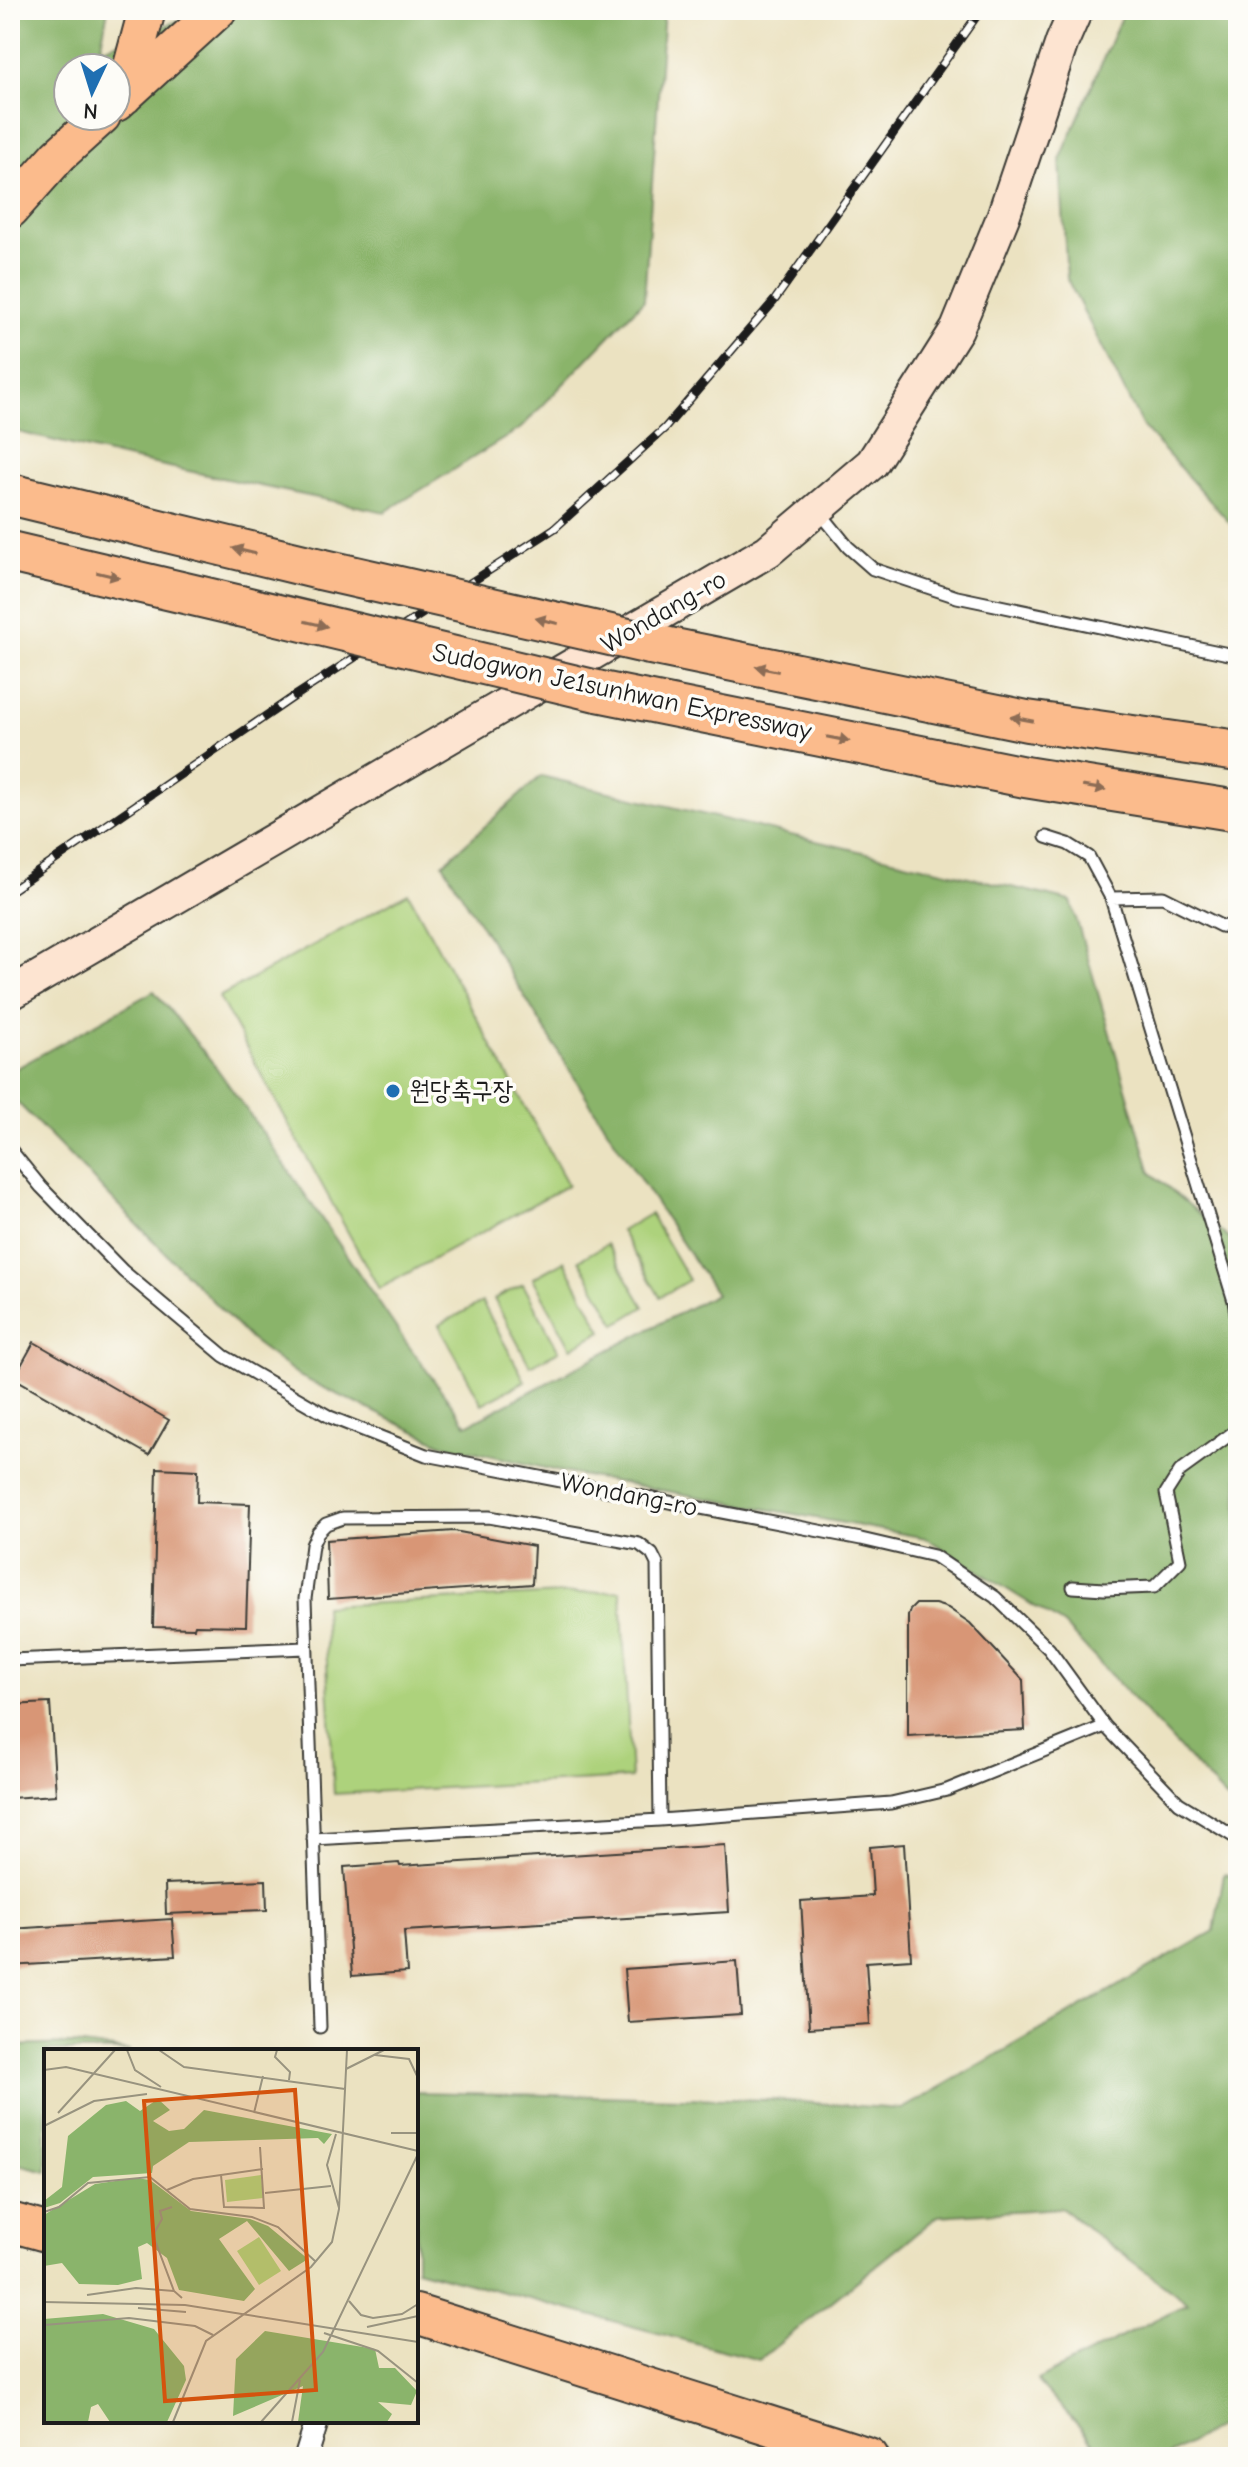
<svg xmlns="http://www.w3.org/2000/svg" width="1248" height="2467" font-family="'Comic Neue','Poor Story',sans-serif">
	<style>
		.green { fill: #add27b; stroke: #64774c; stroke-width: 2 }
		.forest { fill: #8ab46b; stroke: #536844; stroke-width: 2; fill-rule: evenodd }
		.building { fill: #d89676 }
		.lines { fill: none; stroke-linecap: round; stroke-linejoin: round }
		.service-casing { stroke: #3b3a35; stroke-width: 15 }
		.minor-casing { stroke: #3b3a35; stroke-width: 26 }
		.secondary-casing { stroke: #3b3a35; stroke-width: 36 }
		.primary-casing { stroke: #3b3a35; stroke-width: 40 }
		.trunk-casing { stroke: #3b3a35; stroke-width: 42 }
		.motorway-casing { stroke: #3b3a35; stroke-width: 44 }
		.service { stroke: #fff; stroke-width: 11 }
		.minor { stroke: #fff; stroke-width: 22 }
		.secondary { stroke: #fde4d1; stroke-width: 32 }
		.primary { stroke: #fbbb8c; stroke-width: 36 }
		.trunk { stroke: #fbbb8c; stroke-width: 38 }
		.motorway { stroke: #fbbb8c; stroke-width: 40 }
		.rail-casing { stroke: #1c1c1c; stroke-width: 9 }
		.rail { stroke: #fdfcf7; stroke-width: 6; stroke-dasharray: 18; stroke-linecap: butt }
		.motorway-bridge-casing { stroke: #3b3a35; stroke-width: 44; stroke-linecap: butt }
		.motorway-bridge { stroke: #fbbb8c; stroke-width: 40 }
		.oneway { fill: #8c6c54 }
		.poi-dot { fill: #1f6fb2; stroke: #fdfcf7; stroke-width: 3 }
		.labels { text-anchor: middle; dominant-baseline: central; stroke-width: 7; stroke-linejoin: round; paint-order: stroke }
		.street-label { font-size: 26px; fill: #1c1c1c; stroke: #fdfcf7 }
		.poi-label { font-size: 26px; fill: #1c1c1c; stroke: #fdfcf7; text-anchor: start }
		.inset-river { fill: none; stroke: #54c2c8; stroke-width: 4 }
		.inset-road { fill: none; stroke: #98937f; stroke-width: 2 }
		.view { fill: #d4530e; fill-opacity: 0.15; stroke: #d4530e; stroke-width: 4 }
		.inset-edge { fill: none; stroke: #1c1c1c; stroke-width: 4 }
	</style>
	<rect width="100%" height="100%" fill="#fdfcf7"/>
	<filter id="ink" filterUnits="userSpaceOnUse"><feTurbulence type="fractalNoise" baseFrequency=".0125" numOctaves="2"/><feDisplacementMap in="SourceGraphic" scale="16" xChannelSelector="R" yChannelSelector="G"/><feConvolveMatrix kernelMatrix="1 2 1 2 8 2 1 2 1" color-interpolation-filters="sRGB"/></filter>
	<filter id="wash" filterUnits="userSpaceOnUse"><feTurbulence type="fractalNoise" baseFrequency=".006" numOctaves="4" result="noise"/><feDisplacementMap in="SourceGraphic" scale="32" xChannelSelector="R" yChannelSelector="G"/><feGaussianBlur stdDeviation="1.8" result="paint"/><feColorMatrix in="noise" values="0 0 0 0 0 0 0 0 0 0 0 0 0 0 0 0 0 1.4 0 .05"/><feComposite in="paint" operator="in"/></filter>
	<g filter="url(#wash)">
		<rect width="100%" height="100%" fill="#ebe2c1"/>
		<path class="green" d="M408,893L568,1185L379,1289L219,997Z
			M650,1214L689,1280L660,1297L621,1231Z
			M607,1244L644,1307L616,1324L579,1260Z
			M564,1261L602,1331L571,1348L533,1278Z
			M523,1284L559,1351L530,1366L494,1299Z
			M482,1302L525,1381L482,1404L439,1325Z
			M621,1591L631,1778L334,1794L324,1606Z"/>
		<path class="forest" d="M10,10H108L100,49L208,10H664L644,300L521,428L385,512L121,457L10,430ZM68,68H116V116H68Z
			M1124,10H1238V532L1143,427L1067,279L1060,160Z
			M541,776L1071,901L1151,1173L1238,1246V1811L1064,1625L926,1538L562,1472L442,1444L301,1377L251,1340L10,1095V1072L154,991L213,1063L270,1143L405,1341L467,1425L716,1294L595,1111L443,864Z
			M1224,1874L1238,1876V2415L1165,2457H1107L1037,2380L1188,2303L1061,2208L938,2216L759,2360L416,2269V2092L771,2100L902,2109L1214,1931Z
			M73,2044L130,2051H46V2171L10,2162V2046Z"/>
		<g id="blocks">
			<path class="building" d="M34,1342L169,1420L149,1455L14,1378Z
				M157,1468L198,1470L197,1502L250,1504L246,1626L195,1625L194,1628L153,1627Z
				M454,1531L534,1546L532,1584L328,1599L326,1540Z
				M916,1604H935L948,1608L970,1623L1023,1680L1025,1730L908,1736V1616L910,1610Z
				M50,1703L56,1795L10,1798V1705Z
				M904,1844L911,1959L866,1962L870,2024L809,2028L801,1901L873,1896L870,1847Z
				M725,1845L729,1912L404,1931L407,1972L352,1976L344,1867L399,1863L400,1866Z
				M266,1880L267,1910L166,1914L165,1884Z
				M172,1919L175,1956L10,1966V1929Z
				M737,1961L741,2015L628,2022L624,1969Z"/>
		</g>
	</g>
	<g filter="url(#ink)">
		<use href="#blocks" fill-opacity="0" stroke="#3b3a35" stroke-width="2"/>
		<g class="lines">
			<defs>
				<path id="service" d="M818,510L848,547L873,569L957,597L1238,656
					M1046,837L1068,844L1089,857L1111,898L1234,1301L1238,1325
					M1111,898L1163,897L1221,926L1238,928
					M10,1149L41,1187L123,1271L224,1356L330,1417L426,1455L861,1539L934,1556L995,1597L1049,1649L1105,1726L1179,1803L1238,1839
					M1073,1587L1104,1589L1154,1587L1180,1561L1166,1493L1180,1471L1238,1429
					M10,1660L306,1648
					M313,1839L660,1820L891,1803L947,1790L1105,1726
					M320,2027L305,1599L312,1545L318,1532L326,1524L343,1518L489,1517L639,1544L652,1554L657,1564L660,1820"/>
				<path id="minor" d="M306,2457L317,2421"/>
				<path id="secondary" d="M10,994L768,551L872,463L957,329L1003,217L1062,42L1076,10"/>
				<path id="primary" d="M124,96L147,10
					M116,103L218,10
					M10,210L59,155L102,116"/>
				<path id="trunk" d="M10,2222L46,2232
					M416,2314L869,2457"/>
				<path id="motorway" d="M10,494L320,569
					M10,552L240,606
					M650,644L1027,721L1238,751
					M597,691L1025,777L1238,811"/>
			</defs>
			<use href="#service" class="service-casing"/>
			<use href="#minor" class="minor-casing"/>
			<use href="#secondary" class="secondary-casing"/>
			<use href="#primary" class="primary-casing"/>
			<use href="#trunk" class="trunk-casing"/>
			<use href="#motorway" class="motorway-casing"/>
			<use href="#service" class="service"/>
			<use href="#minor" class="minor"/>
			<use href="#secondary" class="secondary"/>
			<use href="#primary" class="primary"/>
			<use href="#trunk" class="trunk"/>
			<use href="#motorway" class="motorway"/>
			<defs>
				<path id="rail" d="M10,891L295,696L555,528L665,428L774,301L981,10"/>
			</defs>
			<use href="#rail" class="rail-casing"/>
			<use href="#rail" class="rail"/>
			<defs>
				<path id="motorway-bridge" d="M320,569L650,644
					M240,606L597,691"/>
			</defs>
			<use href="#motorway-bridge" class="motorway-bridge-casing"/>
			<use href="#motorway-bridge" class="motorway-bridge"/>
		</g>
		<defs><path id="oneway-solid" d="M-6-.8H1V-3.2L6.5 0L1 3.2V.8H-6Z" transform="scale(2)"/></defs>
		<g class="oneway">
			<use href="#oneway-solid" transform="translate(244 551) rotate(-166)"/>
			<use href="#oneway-solid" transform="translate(108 575) rotate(13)"/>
			<use href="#oneway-solid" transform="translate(547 621) rotate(-167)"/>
			<use href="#oneway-solid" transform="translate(316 624) rotate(13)"/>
			<use href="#oneway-solid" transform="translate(767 669) rotate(-168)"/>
			<use href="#oneway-solid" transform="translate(1022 719) rotate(-169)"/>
			<use href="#oneway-solid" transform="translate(838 739) rotate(11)"/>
			<use href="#oneway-solid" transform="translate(1094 788) rotate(9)"/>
		</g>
	</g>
	<circle class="poi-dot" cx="393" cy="1091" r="8"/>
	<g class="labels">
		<g class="street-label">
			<text transform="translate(664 612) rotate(-30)">Wondang-ro</text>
			<text transform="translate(622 692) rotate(12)">Sudogwon Je1sunhwan Expressway</text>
			<text transform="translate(629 1495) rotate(11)">Wondang-ro</text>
		</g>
		<g class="poi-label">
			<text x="409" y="1091">원당축구장</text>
		</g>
	</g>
	<g transform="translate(44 2049)">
		<rect width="374" height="374" fill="#ebe2c1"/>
		<path d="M217,126L219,149L183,153L181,131ZM215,188L237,222L215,236L193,202Z" fill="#add27b"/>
		<path d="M114,50L126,61L109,72L125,82L140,80L160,61L288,85L280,95L274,89L145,93L109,117L108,124L49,128L16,154L0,159V152L18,138L24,87L62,56L82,52L96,62ZM92,129L106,131L147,162L206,170L224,177L264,210L245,222L203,172L175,190L211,240L200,252L135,241L123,209L103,194L94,198L98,230L74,236L35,235L18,214L0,217V166L51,135ZM59,265L110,280L140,317L142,331L123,373H66L54,355L47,358L44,373H0V270ZM221,282L331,300L335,319H351L373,342L367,356L334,353L348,365L343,373H254L259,337L189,367L192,310Z" fill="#8ab46b"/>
		<path class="inset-river" d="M374,126V154"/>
		<path class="inset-road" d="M83,1L91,21L117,38M115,1L140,18L301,40M233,1L231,8L246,23L245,31M331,6L365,10L374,29M302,20L340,1M0,21L22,18L374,102M14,64L71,1M210,64L219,27M0,77L50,52L103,45M347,84H374M292,85L283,116L295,159M177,126L180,158L220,159L216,98M123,141L149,130L219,120M221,144L287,137M128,158L116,162L118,170L109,186L130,242L138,249M0,163L15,158L44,134L106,128L146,160L208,168L234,178L271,212M43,246L92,239L130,242M305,252L317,266L329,269L358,265L374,255M0,253L141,256L374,293M94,259L142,263M0,276L85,269L151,277L169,286M323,278L374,267M280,284L334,302L374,334M129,373L162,292L267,218L288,193L295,160L303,1M217,373L279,303L374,105M248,373L256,331"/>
		<path class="view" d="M251,41L272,341L121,352L100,52Z"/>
		<rect width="374" height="374" class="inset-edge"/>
	</g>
	<rect width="1248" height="2467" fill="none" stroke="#fdfcf7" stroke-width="40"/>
	<g transform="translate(92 92) rotate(184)"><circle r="38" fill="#fdfcf7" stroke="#a3a29f" stroke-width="2"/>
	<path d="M0-6L14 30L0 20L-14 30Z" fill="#1f6fb2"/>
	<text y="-12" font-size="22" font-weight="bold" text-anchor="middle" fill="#1c1c1c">N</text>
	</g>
</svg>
